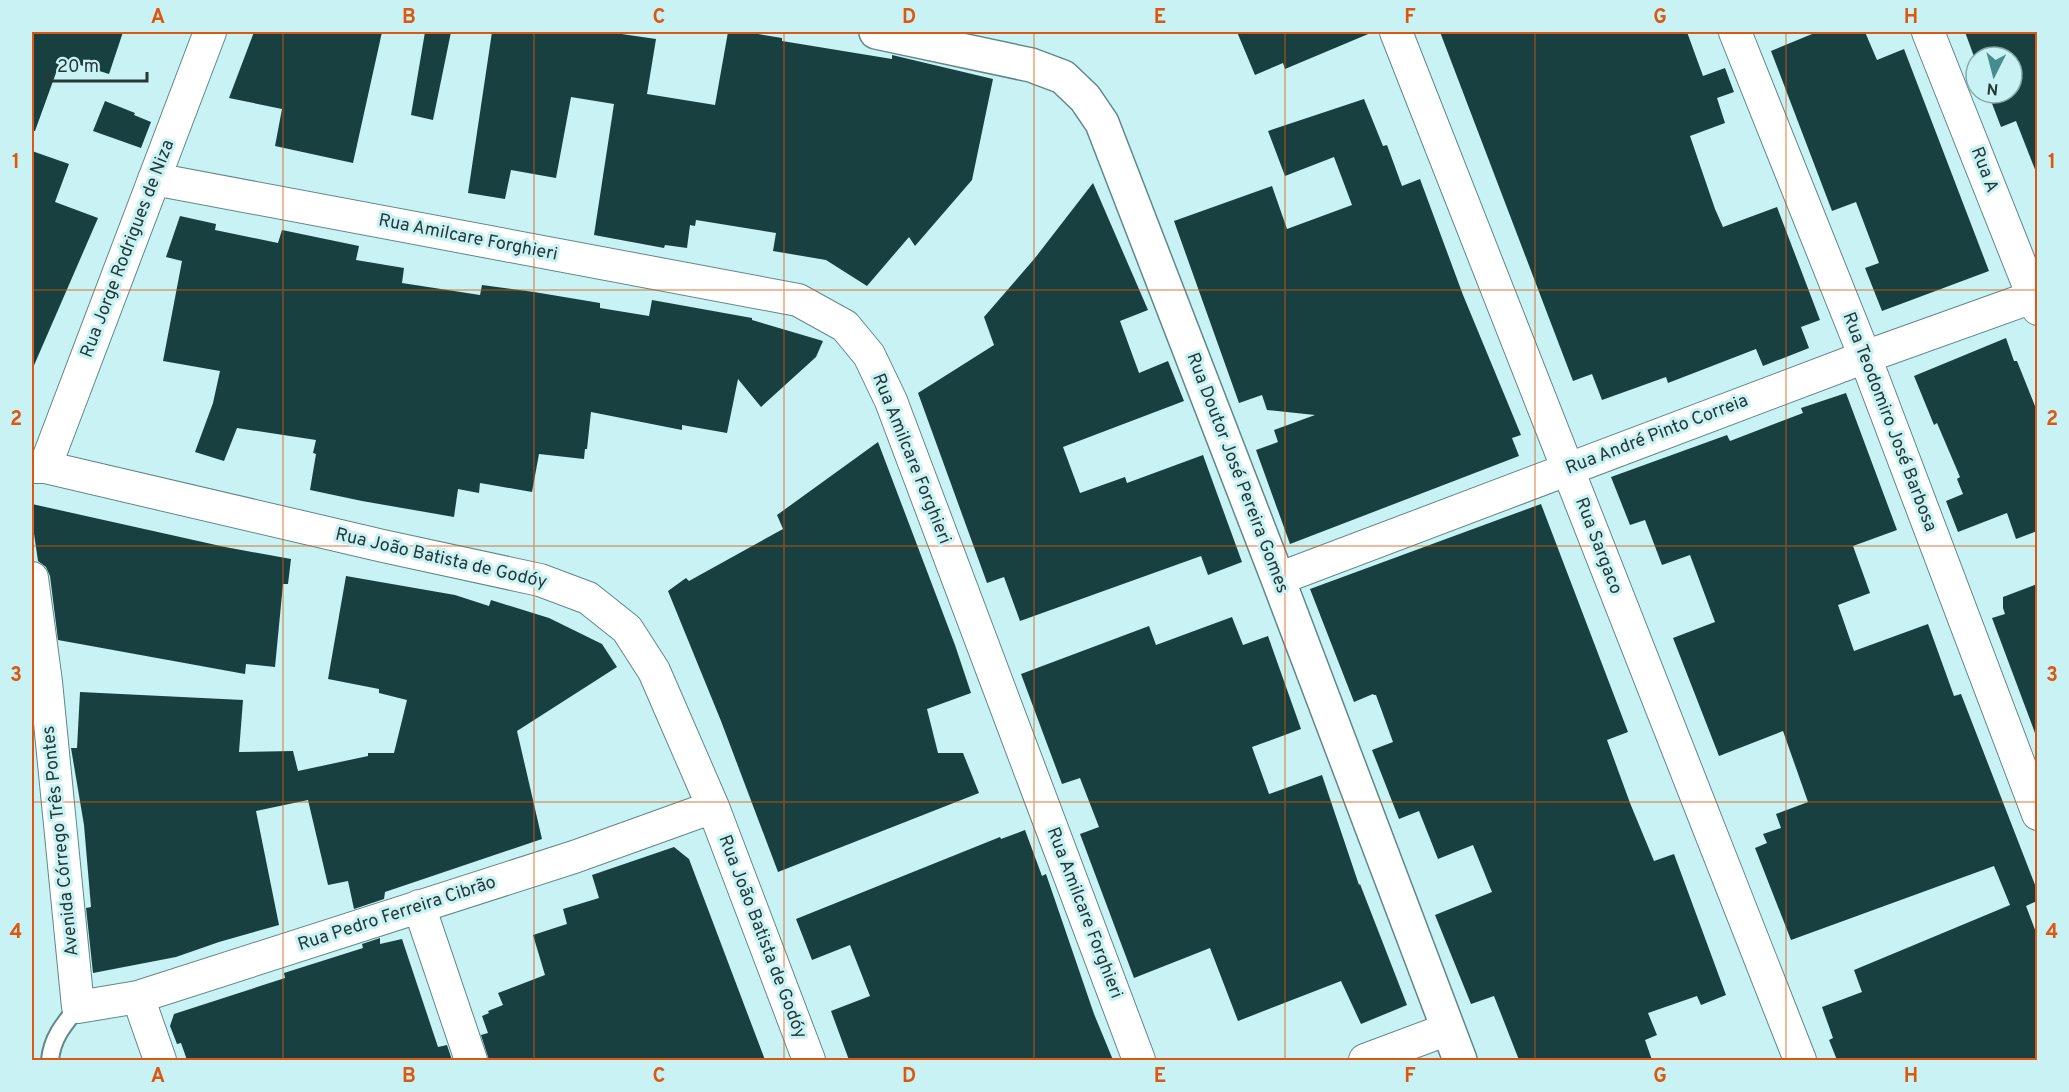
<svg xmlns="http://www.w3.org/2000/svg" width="2069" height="1092" font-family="Overpass,sans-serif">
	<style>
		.building { fill: #194041 }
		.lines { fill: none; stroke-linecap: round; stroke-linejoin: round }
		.service-casing { stroke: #608889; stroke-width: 20 }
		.minor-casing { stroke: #608889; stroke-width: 34 }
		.secondary-casing { stroke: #608889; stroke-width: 36 }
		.service { stroke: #fff; stroke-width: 16 }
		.minor { stroke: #fff; stroke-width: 32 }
		.secondary { stroke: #fff; stroke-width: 33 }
		.grid { fill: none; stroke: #de570e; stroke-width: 1.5; stroke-opacity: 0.55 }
		.labels { text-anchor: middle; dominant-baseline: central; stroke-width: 6; stroke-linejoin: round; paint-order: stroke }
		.street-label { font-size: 18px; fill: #273839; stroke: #c8f2f3 }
		.neatline { fill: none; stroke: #de570e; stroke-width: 2 }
		.grid-label { font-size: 20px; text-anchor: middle; font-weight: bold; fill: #de570e }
	</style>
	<rect width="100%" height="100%" fill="#c8f2f3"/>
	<path class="building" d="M32,32H123L109,74L61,59L35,131H32Z
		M254,32H382L353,163L275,146L282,109L229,98Z
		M425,32H451L433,120L411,115Z
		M492,32H608L656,39L647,94L715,105L728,32H746L782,38V41L892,59V55L993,79L972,180L915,246L909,237L867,286L826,260L773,251L776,233L696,220L695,226L690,225L687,248L665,245L664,248L594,235L614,104L571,97L556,178L511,170L505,199L468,193Z
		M1237,32H1373L1285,69L1283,63L1255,75Z
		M1440,32H1687L1703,76L1725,68L1734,92L1717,98L1725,123L1690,136L1715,209L1723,227L1777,207L1820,320L1801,327L1809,348L1763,366L1756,349L1668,383L1666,377L1602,400L1592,374L1573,381Z
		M1817,32H1865L1877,60L1904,49L1989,271L1882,311L1865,268L1879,263L1856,202L1832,211L1771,51Z
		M1965,32H2037V171L2036,172L2016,121L2001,127L1988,93H2012V57H1976V62Z
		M1364,99L1383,146L1387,145L1402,186L1420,179L1463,295L1521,435L1512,438L1519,456L1290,544L1256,450L1278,442L1274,430L1315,415L1267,410L1262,395L1239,403L1174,221L1272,186L1287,229L1352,205L1334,157L1285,176L1268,131Z
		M105,101L135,113L134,115L151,122L141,148L93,131Z
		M32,151L69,164L55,202L98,218L32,370Z
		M1093,183L1148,310L1120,321L1139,373L1168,361L1184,401L1063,447L1080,493L1125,477L1127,483L1203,455L1242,562L1208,575L1201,556L1020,621L1004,577L987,583L918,393L994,345L984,317L1035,258Z
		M180,216L216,224L215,230L278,243L282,230L359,246L356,260L404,268L402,283L480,295L482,285L534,292L600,303V308L649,316L652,300L752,318V320L823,341L816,357L761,407L738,379L727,433L682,425V430L591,412L587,449H585L584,459L539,454L532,492L480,483L479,493L458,489L454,517L362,501L310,490L316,454L313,453L316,440L237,428L224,461L195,452L213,403L220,371L163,361L182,261L166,257Z
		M2006,338L2014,361H2017L2037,411V531L2016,539L2007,513L1958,532L1946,501L1963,494L1957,479L1960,477L1937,423L1934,425L1914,376Z
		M1846,393L1897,530L1853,546L1870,593L1838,605L1854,651L1928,624L1954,696L1961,694L2037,890V901L2026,906L2037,935V1060H1837L1829,1040L1833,1038L1822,1007L1862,992L1854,970L2010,905L1994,866L1791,940L1755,848L1767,843L1763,834L1781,828L1776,814L1808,802L1783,731L1719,756L1673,638L1715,622L1690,555L1662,565L1645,520L1630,525L1611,477L1727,435L1730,441L1803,413L1801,408Z
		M878,442L955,645L971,693L927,709L938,753H963L979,793L778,872L721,721L668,591L686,578L689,581L783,529L777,515Z
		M32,504L225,547L291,559L288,584H283L275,667L246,664L245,674L58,640L50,576L46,567L38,561L32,520Z
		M1541,504L1628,732L1607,740L1630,803L1654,861L1674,854L1726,995L1701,1005L1697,996L1648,1013L1657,1035L1645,1040L1652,1060H1519L1494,996L1471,1004L1435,915L1492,892L1473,845L1438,859L1419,811L1399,819L1372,750L1393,742L1376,695H1374L1373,694L1354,702L1310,589Z
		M346,576L455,595L489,606L491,600L549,618L602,644L617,667L517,731L542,839L385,892L384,899L354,909L348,881L328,885L308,800L256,811L279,925L219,942L176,957L93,973L86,908L91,907L84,825L71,748H77L80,692L243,700L239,752L293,751L298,771L368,756V753H394L407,700L379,693V689L328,679Z
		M2037,584V732L2035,733L1992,618L2005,614L2003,608V597Z
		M1232,617L1243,645L1268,636L1301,729L1252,747L1269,794L1322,775L1359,885L1360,884L1407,1005L1361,1024L1341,981L1238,1021L1210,948L1134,978L1080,834L1099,827L1080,778L1062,784L1021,674L1149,626L1156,645Z
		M1025,830L1042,876L1046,874L1094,1014L1113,1060H849L831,1011L870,996L850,945L812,960L796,919L1000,837L1001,839Z
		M674,847L689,859L765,1060H489L481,1035L488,1033L482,1016L489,1013L488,1011L503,1005L498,993L545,975L533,935L567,924L563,909L599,898L592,875Z
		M380,938V944L402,939L438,1047L447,1045L452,1060H187L181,1043L177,1044L170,1026L174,1014L285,978L284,973L363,948L362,944Z"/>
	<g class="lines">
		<defs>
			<path id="service" d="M50,1060C52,1038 64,1024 78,1007"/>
			<path id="minor" d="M1396,32L1800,1060
				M1735,32L1865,357L2038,814
				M1928,32L2038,309
				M154,179L798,300L845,326L869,355L891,401L1139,1060
				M32,467H45L383,546L540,580L588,598L627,629L654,671L713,807L809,1060
				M45,467L210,32
				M32,578L46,682L78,1007L138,997L574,857L713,807
				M1278,579L1865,357L2038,295
				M419,906L471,1060
				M138,997L160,1060
				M1365,1060L1448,1029"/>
			<path id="secondary" d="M876,32L1031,65L1063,77L1085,98L1102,123L1278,579L1460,1060"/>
		</defs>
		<use href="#service" class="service-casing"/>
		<use href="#minor" class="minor-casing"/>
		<use href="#secondary" class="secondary-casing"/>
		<use href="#service" class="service"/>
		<use href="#minor" class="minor"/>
		<use href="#secondary" class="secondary"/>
	</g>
	<path class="grid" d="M283,32V1060M534,32V1060M784,32V1060M1034,32V1060M1285,32V1060M1535,32V1060M1786,32V1060M32,290H2038M32,546H2038M32,802H2038"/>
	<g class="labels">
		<g class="street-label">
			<text transform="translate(1984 170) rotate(69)">Rua A</text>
			<text transform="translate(468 238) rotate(11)">Rua Amilcare Forghieri</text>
			<text transform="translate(128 249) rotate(-69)">Rua Jorge Rodrigues de Niza</text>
			<text transform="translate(1889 422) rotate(69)">Rua Teodomiro José Barbosa</text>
			<text transform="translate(1657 435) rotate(-21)">Rua André Pinto Correia</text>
			<text transform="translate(911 459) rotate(68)">Rua Amilcare Forghieri</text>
			<text transform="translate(1237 473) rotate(69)">Rua Doutor José Pereira Gomes</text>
			<text transform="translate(1598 546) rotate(69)">Rua Sargaco</text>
			<text transform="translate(441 559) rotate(13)">Rua João Batista de Godóy</text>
			<text transform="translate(61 841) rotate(-96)">Avenida Córrego Três Pontes</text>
			<text transform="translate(1084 913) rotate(69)">Rua Amilcare Forghieri</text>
			<text transform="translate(397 914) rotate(-18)">Rua Pedro Ferreira Cibrão</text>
			<text transform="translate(762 937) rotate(69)">Rua João Batista de Godóy</text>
		</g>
	</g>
	<rect width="2069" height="1092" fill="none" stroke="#c8f2f3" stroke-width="66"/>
	<g transform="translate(1994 75) rotate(186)"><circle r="28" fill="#c8f2f3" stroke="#88a8a9" stroke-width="1.5"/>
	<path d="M0-4.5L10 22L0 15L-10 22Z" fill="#458d8f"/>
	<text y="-9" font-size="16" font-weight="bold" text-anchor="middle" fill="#273839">N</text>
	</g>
	<path d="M48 72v9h99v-9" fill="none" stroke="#273839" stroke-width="3"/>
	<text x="57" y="72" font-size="18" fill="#273839" stroke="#c8f2f3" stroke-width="4.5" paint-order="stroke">20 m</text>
	<rect x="33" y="33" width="2003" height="1026" class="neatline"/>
	<g class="grid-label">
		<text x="158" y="23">A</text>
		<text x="409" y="23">B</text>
		<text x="659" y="23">C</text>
		<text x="909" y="23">D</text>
		<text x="1160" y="23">E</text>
		<text x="1410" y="23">F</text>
		<text x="1660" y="23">G</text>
		<text x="1911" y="23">H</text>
		<text x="16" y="168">1</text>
		<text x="2052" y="168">1</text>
		<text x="16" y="425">2</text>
		<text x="2052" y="425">2</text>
		<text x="16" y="681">3</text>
		<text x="2052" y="681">3</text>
		<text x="16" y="938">4</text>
		<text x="2052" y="938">4</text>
		<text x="158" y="1082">A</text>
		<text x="409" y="1082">B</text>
		<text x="659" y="1082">C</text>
		<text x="909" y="1082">D</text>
		<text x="1160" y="1082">E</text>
		<text x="1410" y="1082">F</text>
		<text x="1660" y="1082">G</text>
		<text x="1911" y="1082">H</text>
	</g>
</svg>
